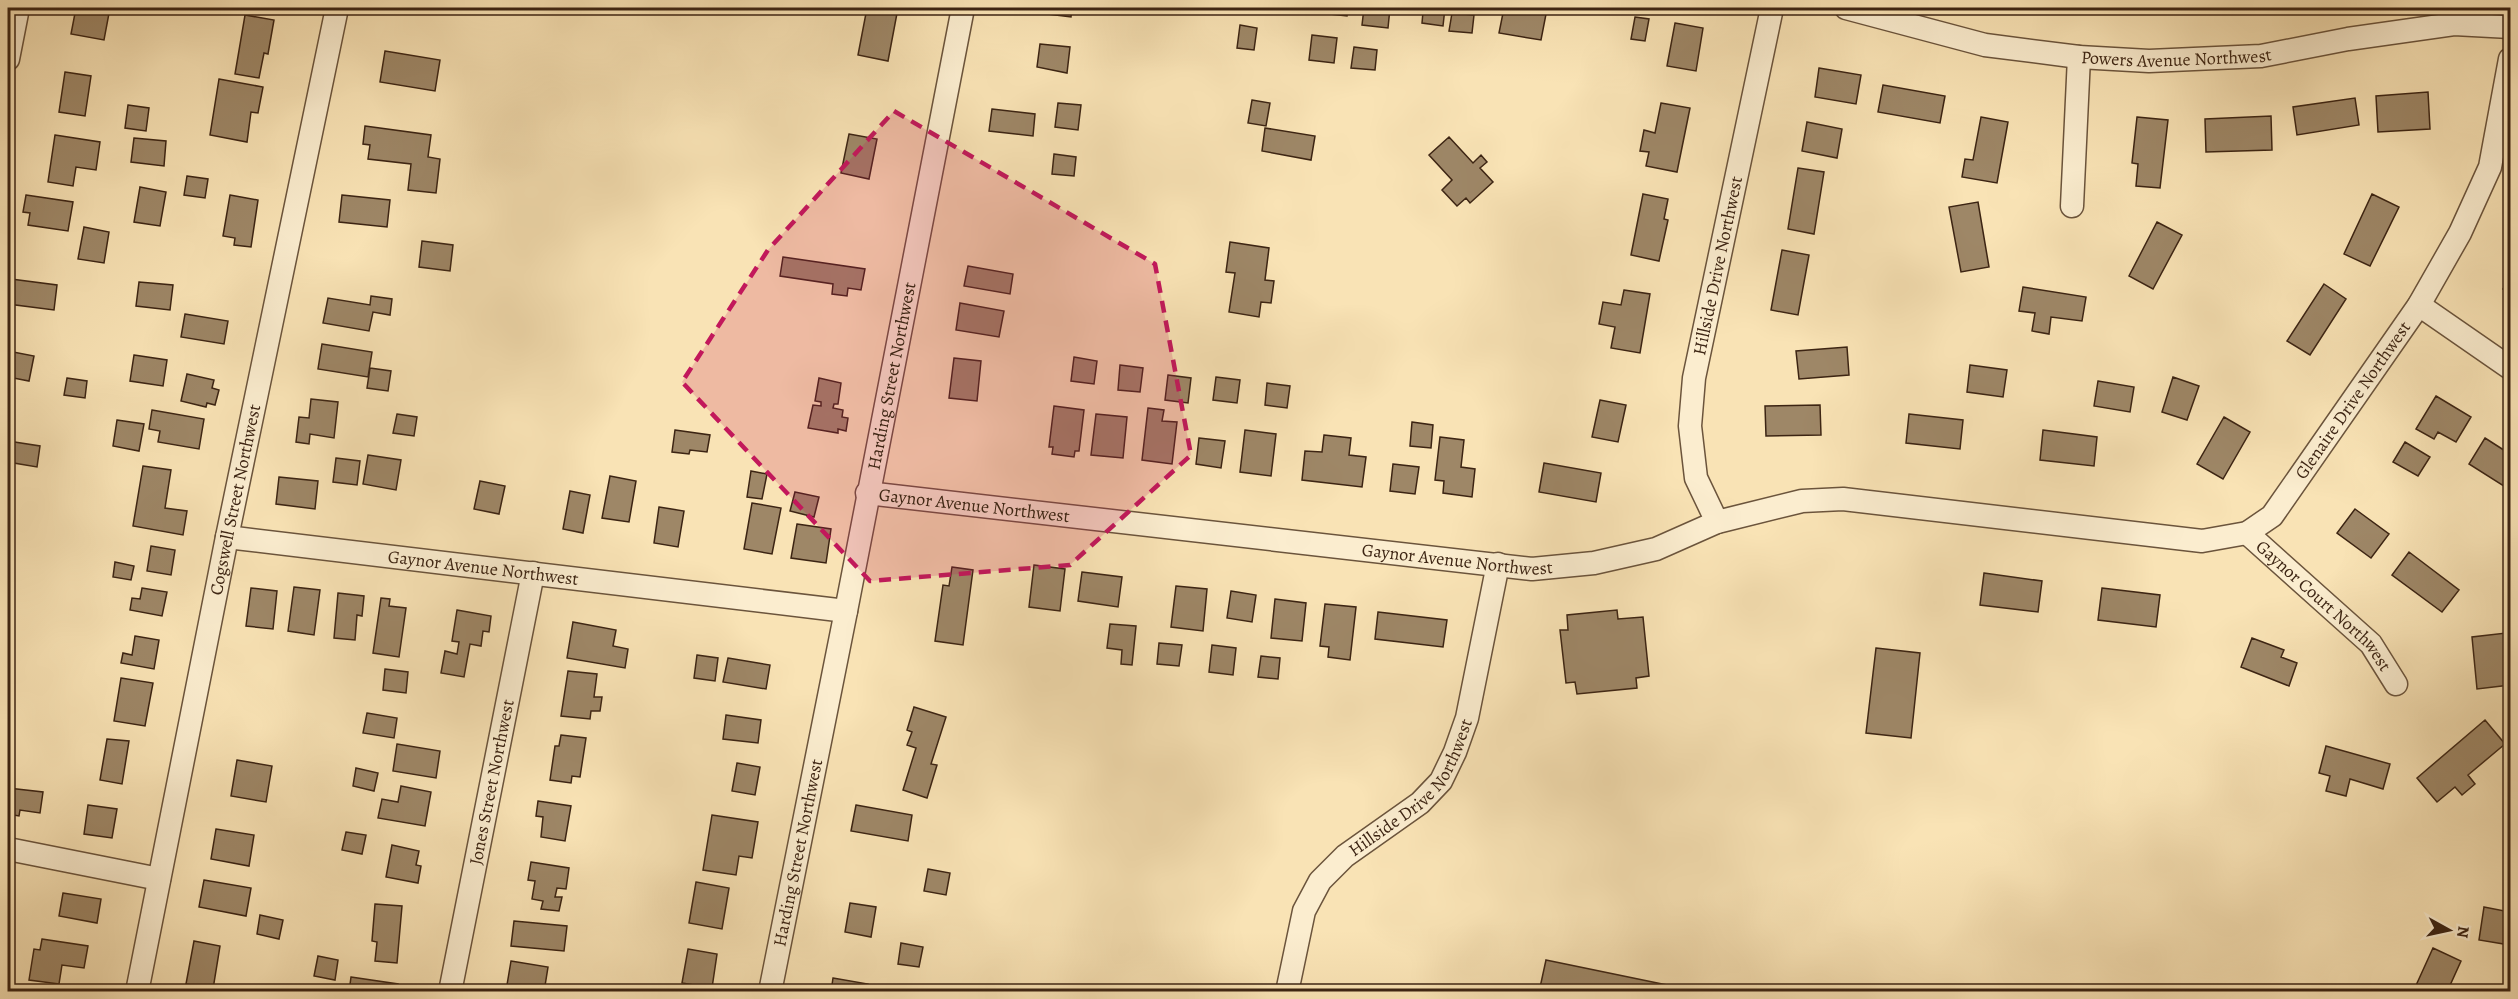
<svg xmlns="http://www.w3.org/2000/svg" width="2518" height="999" font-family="Alegreya,serif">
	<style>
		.building { fill: #9e8767; stroke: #3c2413; stroke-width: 1.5 }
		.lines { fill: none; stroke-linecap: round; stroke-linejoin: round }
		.street-casing { stroke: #6b543c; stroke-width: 25 }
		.street { stroke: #fbedcf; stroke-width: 22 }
		.marked { fill: #c2185b; fill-opacity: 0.2; stroke: #c2185b; stroke-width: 4.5; stroke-dasharray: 12 8; stroke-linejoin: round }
		.labels { text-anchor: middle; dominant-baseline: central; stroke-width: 4.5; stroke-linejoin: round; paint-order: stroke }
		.street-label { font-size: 18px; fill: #3c2413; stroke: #fbedcf }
	</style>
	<rect width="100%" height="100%" fill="#f9e3b5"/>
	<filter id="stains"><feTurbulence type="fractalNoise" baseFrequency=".00333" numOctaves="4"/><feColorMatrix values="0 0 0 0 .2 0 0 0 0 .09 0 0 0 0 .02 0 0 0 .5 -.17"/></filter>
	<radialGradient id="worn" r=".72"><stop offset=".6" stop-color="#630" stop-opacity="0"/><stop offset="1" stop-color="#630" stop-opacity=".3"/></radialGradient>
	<path class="building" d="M76,8H110L104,40L71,34Z
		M867,8H898L888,61L858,55Z
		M1049,8H1072L1071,17L1048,14Z
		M1281,8H1301V12L1281,10Z
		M1322,8H1348L1347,16L1321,13Z
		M1364,8H1390L1388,28L1362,25Z
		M1408,8H1445L1443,26L1422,23L1423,12L1408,10Z
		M1504,8L1547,9L1541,40L1499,33Z
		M1452,13L1474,15L1472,33L1449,31Z
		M245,15L274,20L268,54L264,53L259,78L235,74Z
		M1635,17L1649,19L1645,41L1631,39Z
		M1675,23L1703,28L1696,71L1667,66Z
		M1240,25L1257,28L1254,50L1237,48Z
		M1312,35L1337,38L1334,63L1309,60Z
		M1040,44L1070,47L1067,73L1037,67Z
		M1354,47L1377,50L1375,70L1351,68Z
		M385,51L440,60L435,91L380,82Z
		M1819,68L1861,75L1856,104L1815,97Z
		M65,72L91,76L85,116L59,112Z
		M219,79L263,87L258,113L251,112L247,142L210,135Z
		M1883,85L1945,96L1940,123L1878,112Z
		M2428,92L2430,129L2378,132L2376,96Z
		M2355,98L2359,125L2297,135L2293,107Z
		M1252,100L1270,103L1266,126L1248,123Z
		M1058,103L1081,105L1078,130L1055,127Z
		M1661,103L1690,108L1677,172L1646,166L1649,152L1640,151L1644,130L1655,133Z
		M128,105L149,108L146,131L125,128Z
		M992,109L1035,114L1033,136L989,131Z
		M2271,116L2272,150L2206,152L2205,119Z
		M1981,117L2008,122L1997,183L1962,177L1965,159L1973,160Z
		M2137,117L2168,120L2160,188L2136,186L2138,164L2132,163Z
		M1807,122L1842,129L1837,158L1802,151Z
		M365,126L431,135L428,157L440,159L436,193L408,190L411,164L368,159L370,145L363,144Z
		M1265,128L1315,136L1311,160L1262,151Z
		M849,134L877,139L869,179L841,173Z
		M55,135L100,142L96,170L76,167L73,186L48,182Z
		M1449,137L1473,163L1481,155L1487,162L1480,168L1493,182L1470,203L1466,198L1457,206L1442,190L1452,180L1429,155Z
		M134,138L166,141L164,166L131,162Z
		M1054,154L1076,157L1074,176L1052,174Z
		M1798,168L1824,172L1814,234L1788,229Z
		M187,176L208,179L205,198L184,195Z
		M140,187L166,192L160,226L134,222Z
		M1643,194L1668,199L1664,219L1668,220L1659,261L1631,255Z
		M2372,194L2399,207L2370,266L2344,254Z
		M26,195L73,202L68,231L28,225L30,213L23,212Z
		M230,195L258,200L251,247L234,245L235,238L223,236Z
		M342,195L390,200L387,227L339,222Z
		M1978,202L1989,267L1961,272L1949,207Z
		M2157,222L2182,235L2153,289L2129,276Z
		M84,227L109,232L104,263L78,259Z
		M422,241L453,245L450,271L419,267Z
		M1230,242L1269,248L1265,280L1274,281L1271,303L1261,302L1259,317L1229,312L1235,273L1226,272Z
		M1782,250L1809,255L1798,315L1771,310Z
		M783,257L865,269L861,290L848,288L847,296L832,294L833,284L780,276Z
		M968,266L1013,274L1010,294L964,286Z
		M2510,276V294L2503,289Z
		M11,279L57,285L54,310L8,304Z
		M139,282L173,285L170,310L136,306Z
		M2324,284L2346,299L2310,355L2287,341Z
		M2023,287L2086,297L2082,321L2051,317L2049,334L2032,331L2035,313L2019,311Z
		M1624,290L1650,294L1640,353L1611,348L1615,327L1599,324L1603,302L1621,305Z
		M371,296L392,299L390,315L373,312L369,331L323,323L328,298L370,305Z
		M960,303L1004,311L999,337L956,330Z
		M185,314L228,321L224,344L181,337Z
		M322,344L372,352L368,377L318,369Z
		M1847,347L1849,375L1799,379L1796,351Z
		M8,351L34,356L29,381L8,377Z
		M134,355L167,360L163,386L130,381Z
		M1074,357L1097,361L1094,384L1071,381Z
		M954,358L981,361L977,401L949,398Z
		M1120,365L1143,368L1140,392L1118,390Z
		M1970,365L2007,370L2003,397L1967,392Z
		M370,368L391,371L388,391L367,388Z
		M187,374L214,380L212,388L219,390L215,405L207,403L206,407L181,401Z
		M1168,375L1191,378L1188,403L1165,400Z
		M1216,377L1240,380L1237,403L1213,400Z
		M2173,377L2199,386L2187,420L2162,412Z
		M67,378L87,381L85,398L64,395Z
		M819,378L841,383L838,404H834L833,408L843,410L842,417L848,418L846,431L838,429V433L808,428L813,405L821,406V402L815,401Z
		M2098,381L2134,387L2130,412L2094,406Z
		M1267,383L1290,386L1287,408L1265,405Z
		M2436,396L2471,417L2456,442L2438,432L2434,439L2416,429Z
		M311,399L338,402L334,438L310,434L309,444L296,442L299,417L309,418Z
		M1600,400L1626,405L1618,442L1592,437Z
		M1820,405L1821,435L1766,436L1765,406Z
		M1054,406L1084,410L1079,451H1075L1074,457L1052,454L1053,447H1049Z
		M1148,408L1164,410L1162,421L1177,422L1172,464L1142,460Z
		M152,410L204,419L199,449L158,442L160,431L149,429Z
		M397,414L417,417L414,436L393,433Z
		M1096,414L1127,417L1123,458L1091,455Z
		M1909,414L1963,420L1960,449L1906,443Z
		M2224,417L2250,432L2223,479L2197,464Z
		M117,420L144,424L139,451L113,446Z
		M1412,422L1433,425L1431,448L1410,446Z
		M675,430L710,435L707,452L690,450L689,454L672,452Z
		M1245,430L1276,434L1271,476L1240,472Z
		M2043,430L2097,437L2094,466L2040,460Z
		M1324,435L1351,438L1349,455L1366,457L1362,487L1302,480L1305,451L1322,452Z
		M1440,437L1464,440L1461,467L1475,469L1472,497L1443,493L1444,481L1435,480Z
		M1199,438L1225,441L1221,468L1196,464Z
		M2485,438L2510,454V490L2469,464Z
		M8,441L40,446L37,467L8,462Z
		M2405,442L2430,457L2418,476L2393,462Z
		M368,455L401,460L396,490L363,484Z
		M336,458L360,461L357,485L333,482Z
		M1544,463L1601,473L1596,502L1539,492Z
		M1393,464L1419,467L1415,494L1390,491Z
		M143,466L171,470L165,508L187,511L183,535L133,526Z
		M751,471L767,474L762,499L747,497Z
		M610,476L636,481L629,522L602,518Z
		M279,477L318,481L315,509L276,504Z
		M480,481L505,486L499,514L474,509Z
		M570,491L590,495L583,533L563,529Z
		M795,492L819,497L814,517L790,511Z
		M752,503L781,508L772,554L744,549Z
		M659,507L684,511L678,547L654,543Z
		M2355,509L2389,534L2371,558L2337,533Z
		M797,524L831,529L826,563L791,558Z
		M151,546L175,550L171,575L147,571Z
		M2409,552L2459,590L2442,612L2392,575Z
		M115,562L134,566L131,580L113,577Z
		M1034,565L1065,569L1060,611L1029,607Z
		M952,567L973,570L963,645L935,641L943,585L949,586Z
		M1082,572L1122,577L1118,607L1078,601Z
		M1984,573L2042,581L2038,612L1980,605Z
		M1176,586L1207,589L1203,631L1171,627Z
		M294,587L320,590L314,635L288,631Z
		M142,588L167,592L162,616L130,610L132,598L140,599Z
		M251,588L277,591L273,629L246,626Z
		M2102,588L2160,595L2156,627L2098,620Z
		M1231,591L1256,595L1252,622L1227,618Z
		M338,593L364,596L362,616L357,615L355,640L334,638Z
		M381,598L390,599L389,606L406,608L399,657L373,653Z
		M1275,599L1306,603L1302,641L1271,638Z
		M1325,604L1356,607L1350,660L1328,657L1329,647L1320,646Z
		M457,610L491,616L489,632L483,631L481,646L470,644L464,677L441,673L445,651L457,654L459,642L452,641Z
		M1617,610L1618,619L1643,617L1649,676L1636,678L1637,688L1577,694L1575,682L1566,683L1560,630H1568L1567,615Z
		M1378,612L1447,620L1443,647L1375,639Z
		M573,622L616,630L613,646L628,649L625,668L567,658Z
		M1110,624L1136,626L1132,665L1121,664L1122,650L1107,648Z
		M2506,633L2510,685L2477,689L2472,637Z
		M135,636L159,640L154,669L121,663L123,653L132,655Z
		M2252,638L2284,650L2281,657L2297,663L2289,686L2241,667Z
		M1159,643L1182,645L1179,666L1157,664Z
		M1212,645L1236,648L1233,675L1209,672Z
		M1876,648L1920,653L1911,738L1866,733Z
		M697,655L718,658L715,681L694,678Z
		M1261,656L1280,658L1278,679L1258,677Z
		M728,658L770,665L766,689L723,682Z
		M385,669L408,672L406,693L383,690Z
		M568,671L597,674L594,697H602L600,711H591L590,719L561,716Z
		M121,678L153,683L145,726L114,721Z
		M914,707L946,717L931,764L937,765L927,798L903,790L916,748L907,745L912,732L907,730Z
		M367,713L397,718L394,738L363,733Z
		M726,715L761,720L758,743L723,739Z
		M2485,720L2505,744L2468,775L2475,784L2462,795L2455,787L2437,802L2417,778Z
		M561,735L586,738L580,777L572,776L571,783L550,780L555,746H559Z
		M107,739L129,741L122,784L100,780Z
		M397,744L440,751L436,778L393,771Z
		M2326,746L2390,764L2383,789L2350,779L2346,796L2326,791L2330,776L2319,773Z
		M237,760L272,766L266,802L231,796Z
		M737,763L760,767L755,795L732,791Z
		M356,768L378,773L374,791L353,786Z
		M401,786L431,792L425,826L378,818L382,799L398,802Z
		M8,788L43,792L40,813L20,810L19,816L8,814Z
		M538,801L571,806L565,841L541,837L543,817L536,816Z
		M88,805L117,809L112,838L84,834Z
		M856,805L912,815L908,841L851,831Z
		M712,815L758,822L752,858L739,856L736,875L703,870Z
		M216,829L254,835L249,866L211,859Z
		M346,832L366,835L362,854L342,850Z
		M392,845L419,851L416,865L421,866L418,883L386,877Z
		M531,862L569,868L566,889L557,888L555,897H562L559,911L541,909L543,901L532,899L535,881L528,880Z
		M928,869L950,873L946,895L924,891Z
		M204,880L251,888L246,916L199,907Z
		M696,882L729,888L722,929L689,923Z
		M63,893L101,899L97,923L59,916Z
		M850,903L876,907L871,937L845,932Z
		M375,904L402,906L397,963L375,961L377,942L372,941Z
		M2484,907L2510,912V945L2479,940Z
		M260,915L283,920L279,939L257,934Z
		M514,921L567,926L564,951L511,946Z
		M42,939L88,946L84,968L62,965L59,984L29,980L34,949L40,950Z
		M194,941L220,946L213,989L186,984Z
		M901,943L923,947L919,967L898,964Z
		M2433,948L2461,961L2447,992H2413Z
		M688,949L717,954L712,988L682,983Z
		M318,956L338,960L335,980L314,976Z
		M1546,960L1701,992H1539Z
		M511,961L548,967L544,992L507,985Z
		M351,977L398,984L397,992H349Z
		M833,978L868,984L867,992H831Z"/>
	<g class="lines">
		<defs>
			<g id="street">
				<path id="s1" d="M1846,8L1985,45L2079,57L2149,61L2261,56L2348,39L2454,24L2510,27"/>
				<path d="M8,59L18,8"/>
				<path d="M2072,206L2079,57"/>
				<path d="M2419,305L2510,368"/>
				<path id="s2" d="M867,493L1532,569L1594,563L1656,549L1717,522L1802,501L1843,499L2202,541L2247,533L2272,516L2419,305L2460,233L2490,167L2510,59"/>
				<path id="s3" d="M1717,522L1696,478L1690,426L1694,378L1772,8"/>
				<path id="s4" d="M2247,533L2371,644L2396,684"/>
				<path id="s5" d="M227,537L846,611"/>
				<path d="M8,849L159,879"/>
				<path id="s6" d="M137,992L227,537L337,8"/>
				<path id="s7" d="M450,992L533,573"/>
				<path id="s8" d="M770,992L846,611L963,8"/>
				<path id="s9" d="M1287,992L1304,911L1320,881L1345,856L1420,803L1441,781L1455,752L1467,718L1498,564"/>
			</g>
		</defs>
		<use href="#street" class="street-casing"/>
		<use href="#street" class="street"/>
	</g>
	<path class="marked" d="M894,111L1155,264L1191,455L1070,565L870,581L682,382L768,250Z"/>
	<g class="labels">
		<g class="street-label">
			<text stroke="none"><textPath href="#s1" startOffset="336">Powers Avenue Northwest</textPath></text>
			<text stroke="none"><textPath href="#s3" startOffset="264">Hillside Drive Northwest</textPath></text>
			<text stroke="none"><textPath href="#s8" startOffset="628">Harding Street Northwest</textPath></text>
			<text stroke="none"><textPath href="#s2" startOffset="1569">Glenaire Drive Northwest</textPath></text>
			<text stroke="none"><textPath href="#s6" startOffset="502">Cogswell Street Northwest</textPath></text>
			<text stroke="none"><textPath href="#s2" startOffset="108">Gaynor Avenue Northwest</textPath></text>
			<text stroke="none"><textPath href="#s2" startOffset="594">Gaynor Avenue Northwest</textPath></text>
			<text stroke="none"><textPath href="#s5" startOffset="258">Gaynor Avenue Northwest</textPath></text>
			<text stroke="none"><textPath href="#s4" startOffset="106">Gaynor Court Northwest</textPath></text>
			<text stroke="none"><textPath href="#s7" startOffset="214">Jones Street Northwest</textPath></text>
			<text stroke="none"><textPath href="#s9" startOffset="250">Hillside Drive Northwest</textPath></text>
			<text stroke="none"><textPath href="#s8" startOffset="142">Harding Street Northwest</textPath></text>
		</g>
	</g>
	<rect width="2518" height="999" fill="none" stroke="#f9e3b5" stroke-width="30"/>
	<rect x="9" y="9" width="2500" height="981" fill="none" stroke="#3c2413" stroke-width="3"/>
	<rect x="15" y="15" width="2488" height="969" fill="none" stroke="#3c2413" stroke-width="1.5"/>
	<g transform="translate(2449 930) rotate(98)" stroke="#fbedcf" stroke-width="4.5" paint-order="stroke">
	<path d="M0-4.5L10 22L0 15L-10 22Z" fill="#3c2413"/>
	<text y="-9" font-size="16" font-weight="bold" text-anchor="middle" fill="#3c2413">N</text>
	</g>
	<rect width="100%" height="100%" filter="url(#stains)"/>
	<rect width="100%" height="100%" fill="url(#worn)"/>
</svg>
